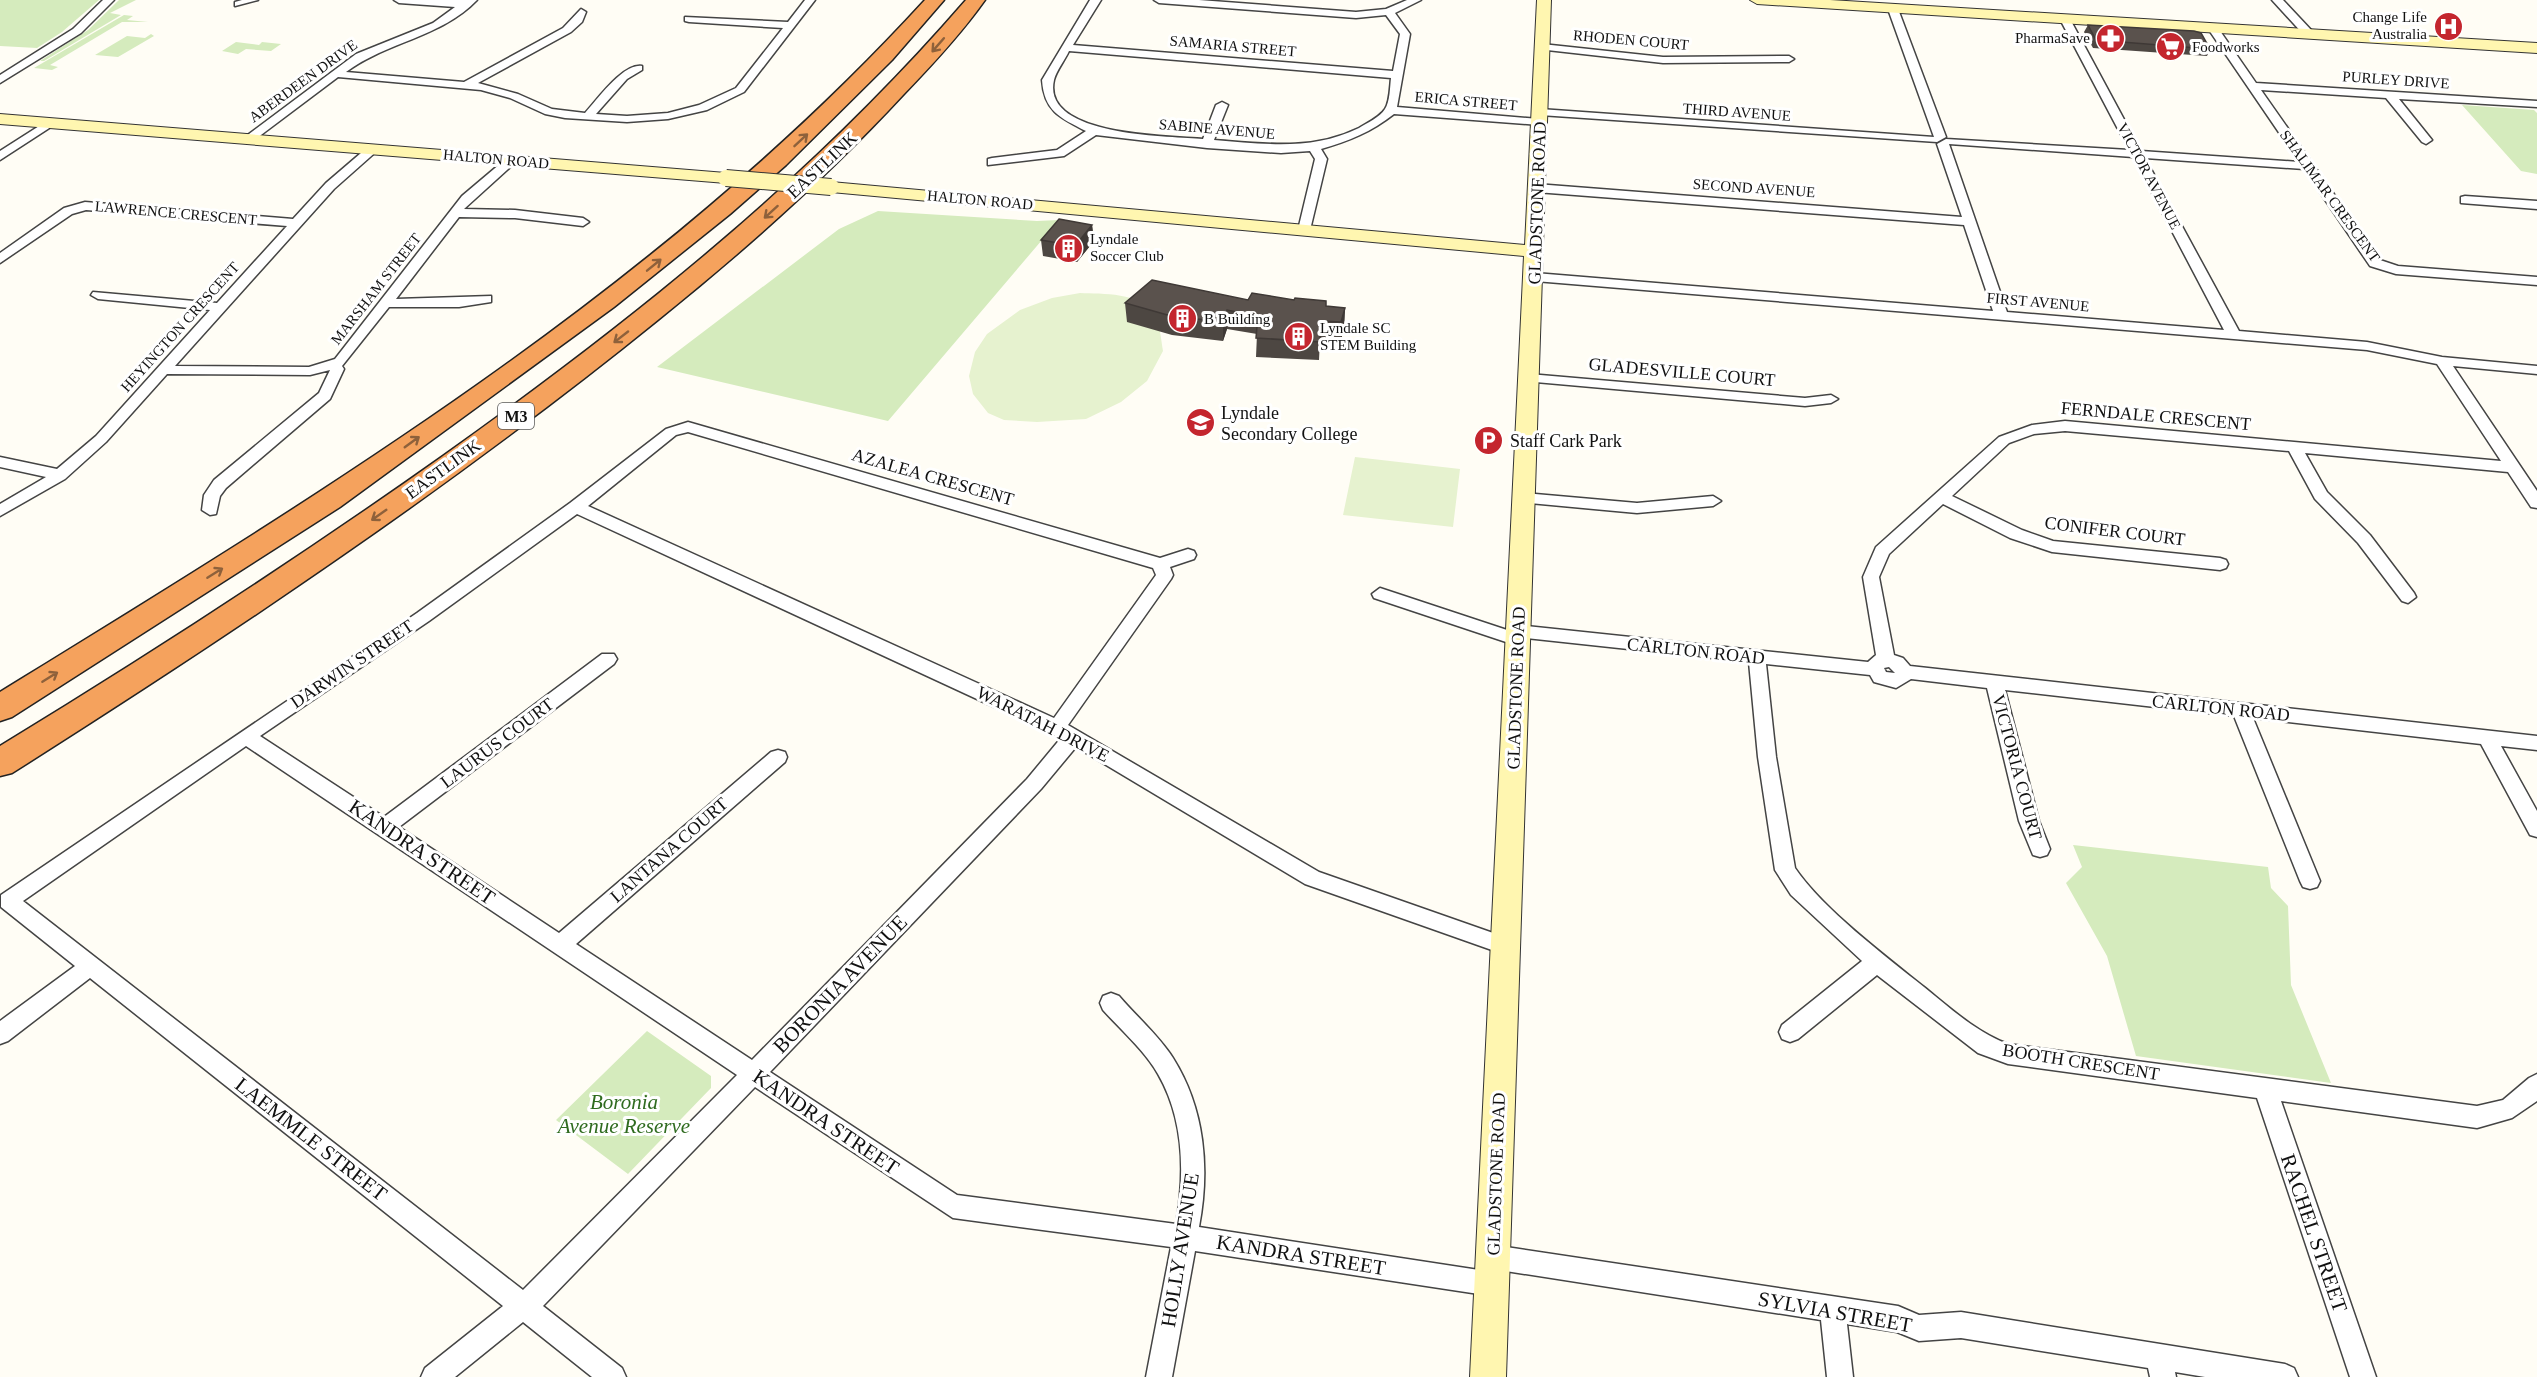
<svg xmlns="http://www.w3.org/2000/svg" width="2537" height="1377" font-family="Georgia,serif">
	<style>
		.green { fill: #d5ebbd }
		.pitch { fill: #e6f2cf }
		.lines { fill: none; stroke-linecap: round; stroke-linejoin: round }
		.street-casing { stroke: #444; stroke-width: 3 }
		.secondary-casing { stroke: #333; stroke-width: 2 }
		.highway-casing { stroke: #222; stroke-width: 3 }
		.street { fill: #fff; fill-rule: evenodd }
		.secondary { fill: #fff6b0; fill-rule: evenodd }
		.highway { fill: #f5a25d; fill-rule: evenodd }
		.secondary-bridge-casing { stroke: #333; stroke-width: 18; stroke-linecap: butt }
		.secondary-bridge { stroke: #fff6b0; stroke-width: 16 }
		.wall { fill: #4d4742 }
		.shaded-wall { fill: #3f3936 }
		.building { fill: #5a524d; stroke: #3f3936; stroke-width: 1.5 }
		.oneway { stroke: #8e613b }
		.labels { text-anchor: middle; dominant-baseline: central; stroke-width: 6; stroke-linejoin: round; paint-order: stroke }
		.far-poi-label { font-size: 15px; fill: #111; stroke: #fff; text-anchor: start }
		.far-street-label { font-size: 15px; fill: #111; stroke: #fff }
		.shield { fill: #fff; stroke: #585858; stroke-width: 1.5 }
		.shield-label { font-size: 16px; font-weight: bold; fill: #111 }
		.street-label { font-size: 18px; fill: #111; stroke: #fff }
		.poi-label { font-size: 18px; fill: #111; stroke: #fff; text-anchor: start }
		.near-street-label { font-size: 21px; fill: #111; stroke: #fff }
		.near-park-label { font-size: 21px; font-style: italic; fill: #2f6b1f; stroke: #fff }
	</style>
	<rect width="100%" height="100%" fill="#fffdf5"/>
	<path class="green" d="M0,0H99L62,32L37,48L0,46Z
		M119,0H136L110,13L121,15L44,61H40L88,30Z
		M124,15L133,16L127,20L148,22H122L50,65L58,67L52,70L34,68Z
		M151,34L154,36L118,57L95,55L127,36L145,38Z
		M236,42L259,45L262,42L281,44L271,51L246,49L238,54L222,51Z
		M2462,105L2534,110L2537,113V174L2521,171Z
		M878,211L1037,221L1059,220L888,421L657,367L839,229Z
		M2073,845L2268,867L2271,888L2288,906L2291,985L2331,1083L2136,1056L2107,956L2066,883L2082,867Z
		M647,1031L711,1076V1088L628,1174L556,1120Z"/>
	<path class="pitch" d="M1080,293C1102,294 1141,292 1154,314C1160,323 1161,340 1163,351L1147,381L1121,402L1086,419L1037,422L1004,420L988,413L973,394L969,376L975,352L987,334L1020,310L1052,298Z
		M1355,457L1460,469L1453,527L1343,515Z"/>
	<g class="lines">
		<defs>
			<path id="street" d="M103,0H114L81,33L0,83V75L73,29Z
				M242,0H258L235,6V2Z
				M394,0H477C442,37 386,42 346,72L464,82L563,28L581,9L586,12L582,22L571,32L478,83L518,94L552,109L585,113C597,100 623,63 642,66V70L627,79L596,114L627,116L668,113L699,105L736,88L783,28L689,22L685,21V17L788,22L805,0H815L744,92L707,110L668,119L627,122L565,118L545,114L510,98L481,90L338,77L253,141H245V137L356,54L433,23L455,7L399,3Z
				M1090,0H1101L1073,45L1393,71L1400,34L1386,15L1356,18L1159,3L1154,0H1199L1356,12L1386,9L1407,0H1421L1395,13L1410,34L1397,107L1539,119L1545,122L1539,125L1394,114C1371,132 1349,141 1321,149L1327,159L1310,230L1304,234L1298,230L1315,159L1310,151L1281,153L1207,148L1096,135L1064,156L988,165V159L992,158L1057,150L1086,131C1060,118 1044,111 1042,80ZM1069,51L1391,78C1390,86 1390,102 1385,109C1380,117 1367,123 1359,128C1312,151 1265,144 1214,140L1228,105L1222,102L1216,105L1203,139C1171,136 1041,137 1054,80C1056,71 1065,60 1069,51Z
				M2272,0H2283L2313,32V36H2305Z
				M1893,6L1898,9L1946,137L1937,142L1540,115L1534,112L1540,109L1934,137L1888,9Z
				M2066,18L2071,21L2141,151L2299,162L2209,30L2214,27L2218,28L2256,83L2537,101V107L2399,99L2432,140L2426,144L2422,142L2386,98L2261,90L2380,260L2398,266L2537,277V285L2396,274L2370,266L2304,169L2145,158L2239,331L2367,342L2442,357L2537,366V374L2453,366L2537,491V508L2531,507L2508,472L2305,453L2327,492L2370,535L2414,593L2416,597L2408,603L2402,601L2358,543L2315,499L2289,451L2065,431L2034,434L2009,443L1952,496L2022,530L2053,541L2220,558L2226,560L2228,564L2226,568L2220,570L2052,552L2010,538L1943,504L1889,554L1879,577L1894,655L1903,658L1910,666L2537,736V750L2501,746L2537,811V837L2530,835L2481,744L2253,718L2320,881L2317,887L2310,889L2303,887L2300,881L2234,716L2005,690L2039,821L2050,849L2047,855L2040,857L2033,855L2019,821L1987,688L1911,679L1896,688L1874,682L1870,675L1766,664L1776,757L1795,868C1823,909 1884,955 1924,987C1950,1008 1976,1032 2008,1044L2477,1106L2503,1100L2529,1078L2537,1074V1101L2512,1118L2477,1128L2281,1101L2376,1377H2350L2257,1098L2008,1064L1978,1053L1877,975L1798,1039L1790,1042L1782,1039L1779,1032L1782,1025L1862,961L1791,895L1775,870L1758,757L1749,662L1526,638L1524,644L1518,646L1374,598L1372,594L1380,588L1510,631L1518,625L1868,662L1876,655L1863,577L1876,547L1999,437L2032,425L2065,421L2501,461L2437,364L2367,350L1535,281L1528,277L1535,273L1993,311L1964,225L1536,192L1530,188L1536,184L1962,217L1937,144L1946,139L2129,150L2061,21ZM1949,144L2133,157L2224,330L2007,312ZM1889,667L1895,673L1886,672L1884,668Z
				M1542,44L1663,57L1789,56L1794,59L1789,62L1663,63L1538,49L1537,47Z
				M47,121L57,123L0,160V151Z
				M368,147L378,150L334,189L175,366L309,367L335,359L462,196L507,158L517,161L464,209L515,210L583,218L589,222L583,226L515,218L459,217L396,299L491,296V302L459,307H389L342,366L344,369L330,399L226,488L220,496L216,514L210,515L202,510L204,495L214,480L319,393L330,370L310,375L167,374L106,442L65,479L0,516V504L46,477L0,467V457L57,469L96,436L210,310L98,299L91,295L93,292L217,303L287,226L86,210L72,214L0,263V253L64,208L85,202L293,219L326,183Z
				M2465,196L2537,201V209L2461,203V197Z
				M1529,374L1805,398L1831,395L1838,399L1831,403L1805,406L1524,381L1522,378L1524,375Z
				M688,422L1160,558L1188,549L1194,551L1196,555L1194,559L1170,567L1173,575L1171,579L1068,725L1319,872L1513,940L1516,946L1513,952L1506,955L1305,884L1076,747L1041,789L770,1072L957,1195L1176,1224C1185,1174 1184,1119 1158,1074C1145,1051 1121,1030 1103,1010L1100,1003L1103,996L1111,993L1119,996C1136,1016 1159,1036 1173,1058C1205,1109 1210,1169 1199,1227L1492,1272L1501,1275L1504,1284L1501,1293L1492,1296L1195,1251L1172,1377H1146L1171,1247L953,1218L755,1087L543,1306L622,1368L626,1377H592L523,1322L455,1377H421L425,1368L503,1306L90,978L8,1041L0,1044V1021L75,966L1,907V895L417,613L570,503L666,429ZM688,432L1153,568L1156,575L1054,718L588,506L676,435ZM577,514L1061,738L1027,779L752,1060L576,944L785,762L787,757L785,752L778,750L771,752L559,933L399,827L614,664L617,659L614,654H602L384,817L260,736L429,621ZM246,746L737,1075L523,1290L23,901Z
				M1524,493L1637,503L1713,496L1721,501L1713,506L1637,513L1518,502L1516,498L1518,494Z
				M1493,1245L1898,1306L1919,1315L1961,1312L2285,1364L2294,1368L2298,1377H2205L2175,1372L2176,1377H2150L2148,1368L1961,1338L1919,1341L1897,1332L1847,1324L1853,1377H1827L1821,1320L1493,1269L1484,1266L1481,1257L1484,1248Z"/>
			<path id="secondary" d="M1537,0H1551L1506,1377H1470L1524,256L831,192L822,187L831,182L1525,245Z
				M1750,0H1830L2537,43V53L1757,4Z
				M0,114L726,173L735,178L726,183L0,124Z"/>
			<path id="highway" d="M925,0H944L892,60L786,165L730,214L614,307L340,507L12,717L0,721V692C328,490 663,287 925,0Z
				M966,0H985C961,34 932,65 903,95C828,176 745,250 659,319C454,485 235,632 12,773L0,776V746C151,654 299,558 443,456C634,320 812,178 966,0Z"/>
		</defs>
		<use href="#street" class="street-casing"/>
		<use href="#secondary" class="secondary-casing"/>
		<use href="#highway" class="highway-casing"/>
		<use href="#street" class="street"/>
		<use href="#secondary" class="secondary"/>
		<use href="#highway" class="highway"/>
		<defs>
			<path id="secondary-bridge" d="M726,178L831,187"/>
		</defs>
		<use href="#secondary-bridge" class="secondary-bridge-casing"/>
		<use href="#secondary-bridge" class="secondary-bridge"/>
	</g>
	<path class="wall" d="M2088,25L2210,49L2207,56L2093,48L2084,32Z
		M1092,225L1094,241L1077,262L1043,256L1041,240Z
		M1248,300L1345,308L1344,327L1341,341L1320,339L1319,360L1256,357L1257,334L1227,329L1223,341L1172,335L1127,322L1125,303Z"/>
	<path class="shaded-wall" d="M1092,225L1094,241L1077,262L1075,246Z
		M1345,308L1344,327L1341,341V322Z
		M1227,310V329L1223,341V322Z"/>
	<path class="building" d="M2088,25L2194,31L2201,33L2210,49L2096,40Z
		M1059,219L1092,225L1075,246L1041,240Z
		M1152,280L1248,300L1252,293L1294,300L1295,298L1326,301V306L1345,308L1341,322L1321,321L1320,342L1256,338L1258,316L1227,310L1223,322L1171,316L1125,303Z"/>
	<defs><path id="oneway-shaft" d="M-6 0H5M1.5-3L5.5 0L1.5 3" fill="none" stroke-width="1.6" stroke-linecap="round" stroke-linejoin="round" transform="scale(1.5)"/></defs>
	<g class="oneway">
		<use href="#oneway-shaft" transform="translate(938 45) rotate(131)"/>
		<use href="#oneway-shaft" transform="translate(801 140) rotate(-43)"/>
		<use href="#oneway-shaft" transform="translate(771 212) rotate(138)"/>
		<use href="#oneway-shaft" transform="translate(654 265) rotate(-39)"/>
		<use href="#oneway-shaft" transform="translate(621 337) rotate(142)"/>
		<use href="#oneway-shaft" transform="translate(412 442) rotate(-36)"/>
		<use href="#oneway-shaft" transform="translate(379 515) rotate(145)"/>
		<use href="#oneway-shaft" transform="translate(215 573) rotate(-32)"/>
		<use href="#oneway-shaft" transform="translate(50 677) rotate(-32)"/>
	</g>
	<defs>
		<symbol id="hospital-disc" viewBox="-11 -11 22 22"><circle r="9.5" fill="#c4262e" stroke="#fff"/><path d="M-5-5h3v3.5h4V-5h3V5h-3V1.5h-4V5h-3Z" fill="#fff"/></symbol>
		<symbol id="pharmacy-disc" viewBox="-11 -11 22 22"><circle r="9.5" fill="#c4262e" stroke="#fff"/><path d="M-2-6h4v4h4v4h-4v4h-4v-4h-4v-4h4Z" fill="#fff"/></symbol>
		<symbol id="supermarket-disc" viewBox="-11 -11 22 22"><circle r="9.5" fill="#c4262e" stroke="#fff"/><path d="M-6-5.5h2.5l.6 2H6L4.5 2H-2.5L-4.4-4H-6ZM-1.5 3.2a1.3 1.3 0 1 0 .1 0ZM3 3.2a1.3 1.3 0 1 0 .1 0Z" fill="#fff"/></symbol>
		<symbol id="building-disc" viewBox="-11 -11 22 22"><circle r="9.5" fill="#c4262e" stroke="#fff"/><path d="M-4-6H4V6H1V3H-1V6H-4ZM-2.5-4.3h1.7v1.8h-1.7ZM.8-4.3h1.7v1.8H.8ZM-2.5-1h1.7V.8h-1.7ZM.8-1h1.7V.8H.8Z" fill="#fff"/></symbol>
		<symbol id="school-disc" viewBox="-11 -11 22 22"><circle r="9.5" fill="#c4262e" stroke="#fff"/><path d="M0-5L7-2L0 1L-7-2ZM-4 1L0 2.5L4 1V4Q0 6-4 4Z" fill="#fff"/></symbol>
		<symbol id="parking-disc" viewBox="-11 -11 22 22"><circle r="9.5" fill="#c4262e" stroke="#fff"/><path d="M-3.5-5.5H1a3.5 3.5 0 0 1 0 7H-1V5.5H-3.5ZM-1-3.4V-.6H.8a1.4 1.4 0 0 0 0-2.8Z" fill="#fff"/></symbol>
	</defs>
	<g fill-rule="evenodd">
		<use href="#hospital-disc" x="2432" y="10" width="33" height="33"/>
		<use href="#pharmacy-disc" x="2094" y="22" width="33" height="33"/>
		<use href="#supermarket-disc" x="2154" y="30" width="33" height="33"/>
		<use href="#building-disc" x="1052" y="232" width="33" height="33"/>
		<use href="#building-disc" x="1166" y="302" width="33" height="33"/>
		<use href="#building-disc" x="1282" y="320" width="33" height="33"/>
		<use href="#school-disc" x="1184" y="406" width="33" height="33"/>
		<use href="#parking-disc" x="1472" y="424" width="33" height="33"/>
	</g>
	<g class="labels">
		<g class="far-poi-label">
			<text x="2427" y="17" text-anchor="end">Change Life<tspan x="2427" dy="17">Australia</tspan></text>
			<text x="2090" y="38" text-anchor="end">PharmaSave</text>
			<text x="2192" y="47">Foodworks</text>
			<text x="1090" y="239">Lyndale<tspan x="1090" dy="17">Soccer Club</tspan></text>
			<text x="1204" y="319">B Building</text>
			<text x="1320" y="328">Lyndale SC<tspan x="1320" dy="17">STEM Building</tspan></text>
		</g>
		<g class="far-street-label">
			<text transform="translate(1631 40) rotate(5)">RHODEN COURT</text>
			<text transform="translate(1233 46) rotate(5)">SAMARIA STREET</text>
			<text transform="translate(2396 80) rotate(4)">PURLEY DRIVE</text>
			<text transform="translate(303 81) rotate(-36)">ABERDEEN DRIVE</text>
			<text transform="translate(1466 101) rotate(5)">ERICA STREET</text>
			<text transform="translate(1737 112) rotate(4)">THIRD AVENUE</text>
			<text transform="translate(1217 129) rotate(5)">SABINE AVENUE</text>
			<text transform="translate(496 159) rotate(5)">HALTON ROAD</text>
			<text transform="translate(2149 176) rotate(62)">VICTOR AVENUE</text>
			<text transform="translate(1754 188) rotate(4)">SECOND AVENUE</text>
			<text transform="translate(2330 196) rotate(54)">SHALIMAR CRESCENT</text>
			<text transform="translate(980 200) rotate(5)">HALTON ROAD</text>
			<text transform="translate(176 213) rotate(5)">LAWRENCE CRESCENT</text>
			<text transform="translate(376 289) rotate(-52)">MARSHAM STREET</text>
			<text transform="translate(2038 302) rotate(5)">FIRST AVENUE</text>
			<text transform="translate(180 327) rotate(-48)">HEYINGTON CRESCENT</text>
		</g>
		<rect class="shield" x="498" y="403" width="36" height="26" rx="4.5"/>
		<g class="shield-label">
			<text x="516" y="416">M3</text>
		</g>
		<g class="street-label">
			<text transform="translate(822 165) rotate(-43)">EASTLINK</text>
			<text transform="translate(1537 203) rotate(-88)">GLADSTONE ROAD</text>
			<text transform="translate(1682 372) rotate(5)">GLADESVILLE COURT</text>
			<text transform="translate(2156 416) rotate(5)">FERNDALE CRESCENT</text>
			<text transform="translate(443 469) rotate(-36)">EASTLINK</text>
			<text transform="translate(933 477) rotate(16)">AZALEA CRESCENT</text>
			<text transform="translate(2115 531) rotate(7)">CONIFER COURT</text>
			<text transform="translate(1696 651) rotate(6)">CARLTON ROAD</text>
			<text transform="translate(352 664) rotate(-34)">DARWIN STREET</text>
			<text transform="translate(1516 688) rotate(-88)">GLADSTONE ROAD</text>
			<text transform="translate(2221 708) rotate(6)">CARLTON ROAD</text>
			<text transform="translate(1043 724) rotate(27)">WARATAH DRIVE</text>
			<text transform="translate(497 743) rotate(-37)">LAURUS COURT</text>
			<text transform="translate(2017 767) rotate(75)">VICTORIA COURT</text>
			<text transform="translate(669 850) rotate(-41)">LANTANA COURT</text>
			<text transform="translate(2081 1062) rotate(9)">BOOTH CRESCENT</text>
			<text transform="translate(1496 1174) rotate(-88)">GLADSTONE ROAD</text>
		</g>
		<g class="poi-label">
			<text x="1221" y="413">Lyndale<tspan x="1221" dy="21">Secondary College</tspan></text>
			<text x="1510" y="441">Staff Cark Park</text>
		</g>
		<g class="near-street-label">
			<text transform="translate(422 852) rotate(34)">KANDRA STREET</text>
			<text transform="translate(840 984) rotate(-46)">BORONIA AVENUE</text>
			<text transform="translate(826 1122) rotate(34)">KANDRA STREET</text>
			<text transform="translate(311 1139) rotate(38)">LAEMMLE STREET</text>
			<text transform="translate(2314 1233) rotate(71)">RACHEL STREET</text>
			<text transform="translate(1180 1250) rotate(-81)">HOLLY AVENUE</text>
			<text transform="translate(1301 1255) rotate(9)">KANDRA STREET</text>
			<text transform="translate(1835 1312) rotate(10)">SYLVIA STREET</text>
		</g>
		<g class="near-park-label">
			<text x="624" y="1102">Boronia<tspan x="624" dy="24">Avenue Reserve</tspan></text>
		</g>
	</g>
</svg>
